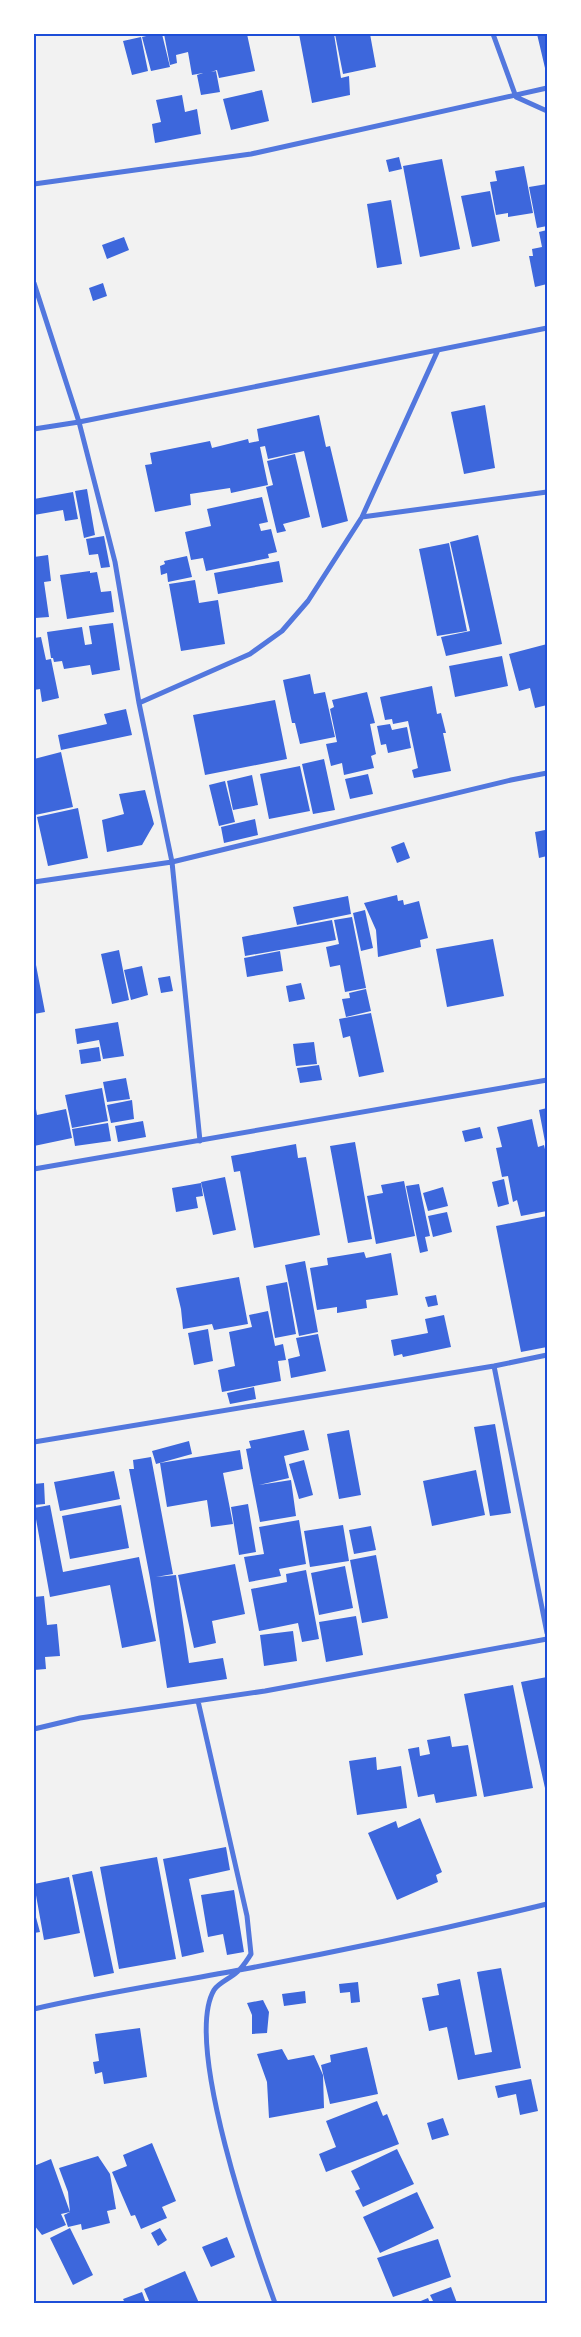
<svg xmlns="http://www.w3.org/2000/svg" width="581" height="2337" font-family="Figtree,sans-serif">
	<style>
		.building { fill: #3d67dc }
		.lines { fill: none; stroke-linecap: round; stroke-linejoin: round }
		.minor { stroke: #5277de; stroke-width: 5 }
		.neatline { fill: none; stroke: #1d4ed8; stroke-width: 2 }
	</style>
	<rect width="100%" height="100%" fill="#f2f2f2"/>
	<path class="building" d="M155,34H162L170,67L151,71L142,37Z
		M164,34H184L186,44L184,34H247L255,71L219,78L217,70L211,72L216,71L220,92L201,95L197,75L203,73L192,75L188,52L176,55L177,63L170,65Z
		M299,34H334L341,78L349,76L350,95L312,103Z
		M335,34H370L376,67L343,74Z
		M537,34H547V68H545Z
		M141,37L148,71L132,75L123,41Z
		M262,90L269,121L231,130L223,99Z
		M182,95L185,112L197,109L201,134L155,143L152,124L161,122L156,100Z
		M399,157L402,169L389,172L386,160Z
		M442,159L460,249L420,257L403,166Z
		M524,166L533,213L508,217V213L496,215L490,182L497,181L495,171Z
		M547,184V226L537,228L529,187Z
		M490,191L500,241L472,247L461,196Z
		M391,200L402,264L377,268L367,204Z
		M547,230V284L535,287L529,256H533L532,249L542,247L539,232Z
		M124,237L129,250L107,259L102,245Z
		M103,283L107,296L93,301L89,288Z
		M485,405L495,468L464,474L451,412Z
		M319,415L326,447L330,446L348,521L322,528L304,451L268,459L265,446L260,447L268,485L231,493L230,488L190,494L191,505L155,512L145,465L152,464L150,453L210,441L212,448L248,439L249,443L259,441L257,429Z
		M295,454L310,517L283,524L286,531L277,533L266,487L273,485L267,461Z
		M87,489L95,535L84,538L75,491Z
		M73,492L78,519L65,521L63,510L34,515V499Z
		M262,497L268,522L259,524L261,531L271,529L277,552L268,554L269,558L206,571L203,558L191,560L185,532L211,526L207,509Z
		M478,535L502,644L446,656L441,637L470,631L450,542Z
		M104,536L110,567L101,568L98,554L89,555L86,539Z
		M449,543L467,631L437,636L419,549Z
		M48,555L51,581L44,582L49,617L35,618L36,623L34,624V557Z
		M187,556L192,577L168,582L167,573L161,575L160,566L165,564L164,561Z
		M279,561L283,582L218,594L214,573Z
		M90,571V573L97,572L101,592L111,591L114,612L67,619L60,575Z
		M195,580L199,603L218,600L225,644L181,651L169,584Z
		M113,623L120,670L92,675L90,665L64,669L62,661L54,662L53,658H51L47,632L82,627L85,645L92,644L89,626Z
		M41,637L46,660L51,659L59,698L42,702L40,689L34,690V638Z
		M547,644V705L535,708L530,688L519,691L509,654Z
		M502,656L508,686L455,697L449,666Z
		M310,674L314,694L325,692L335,737L300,744L295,723H292L283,680Z
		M432,686L437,714L441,713L446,733H443L451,771L414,778L412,770L418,768L408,721L393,724L392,719L385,720L380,697Z
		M367,692L375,723L370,724L376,754L371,756L374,768L344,775L342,763L331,766L326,744L337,742L330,709L334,707L332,700Z
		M275,700L287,759L205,775L193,715Z
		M126,709L132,735L61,750L58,735L107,724L104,714Z
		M390,724L392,730L407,727L411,748L388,753L386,744L381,745L377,726Z
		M61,752L73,807L35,815L34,759Z
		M324,759L335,810L313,814L302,764Z
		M300,766L310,811L269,819L260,774Z
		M368,774L373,794L350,799L345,779Z
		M252,775L258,805L233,810L227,781Z
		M225,781L235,822L219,826L209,785Z
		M145,790L154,824L142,845L107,852L102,820L124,814L119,794Z
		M78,808L88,858L48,866L37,817Z
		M255,819L258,835L224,843L221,827Z
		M545,830L547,856L539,858L535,832Z
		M404,842L410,858L397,863L391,847Z
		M397,895L398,901L403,900L404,905L419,901L428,938L420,940L421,947L378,957L376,930L364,903Z
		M348,896L351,914L297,925L293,907Z
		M365,910L373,948L361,951L353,913Z
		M352,917L366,988L345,992L340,965L330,967L326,947L339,944L334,920Z
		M332,920L336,940L245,956L242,937Z
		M493,939L504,996L447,1007L436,949Z
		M119,950L129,1000L112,1004L101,954Z
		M280,951L283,971L247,977L244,958Z
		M36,965L45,1012L34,1014V966Z
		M142,966L148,995L131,1000L124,970Z
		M170,976L173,991L161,993L158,978Z
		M301,983L305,999L289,1002L286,986Z
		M366,989L371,1011L346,1017L342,999L350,998L349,993Z
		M371,1013L384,1072L359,1077L350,1036L343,1038L339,1019Z
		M118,1022L124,1056L103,1059L99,1040L77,1044L75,1029Z
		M314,1042L317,1064L296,1066L293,1044Z
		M99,1047L101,1061L81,1064L79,1050Z
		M319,1065L322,1080L300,1083L297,1068Z
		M126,1078L130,1099L107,1102L103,1082Z
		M102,1088L108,1121L72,1128L65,1095Z
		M132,1100L134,1119L111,1123L107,1105Z
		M547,1108V1147H546L539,1110Z
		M34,1109H36L37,1115L66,1109L72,1138L34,1146Z
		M532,1119L538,1147L544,1145L547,1158V1211L521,1216L517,1200L513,1202L508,1176L502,1177L496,1148L502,1147L497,1127Z
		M143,1121L146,1137L118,1142L115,1126Z
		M108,1123L111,1141L75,1146L72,1129Z
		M480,1127L483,1138L465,1142L462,1131Z
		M355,1142L372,1239L348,1243L330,1146Z
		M296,1144L298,1158L306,1157L320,1235L254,1248L240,1171L234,1172L231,1156Z
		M225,1177L236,1230L213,1235L201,1182Z
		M504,1179L509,1204L498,1207L492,1182Z
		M404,1181L415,1236L376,1244L367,1196L383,1193L381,1185Z
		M201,1183L203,1196L196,1197L198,1208L176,1212L172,1188Z
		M419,1184L430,1236L425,1237L428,1251L420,1253L406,1186Z
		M443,1187L448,1206L428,1211L423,1193Z
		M447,1212L452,1232L433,1237L428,1216Z
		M547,1216V1347L521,1352L496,1226Z
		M364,1252L366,1258L391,1253L398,1295L366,1300L367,1308L337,1313V1307L317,1310L310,1268L328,1265L327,1258Z
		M305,1261L318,1332L299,1336L285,1265Z
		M239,1277L248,1324L214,1330L212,1324L183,1329L181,1309L176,1288Z
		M287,1282L296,1334L275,1338L266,1286Z
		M436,1295L438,1305L428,1307L425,1297Z
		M268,1311L275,1346L283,1344L286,1360L278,1361L281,1381L222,1392L218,1370L235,1366L229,1332L252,1327L249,1315Z
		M444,1315L451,1347L403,1357L402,1354L394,1356L391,1340L428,1333L425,1319Z
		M208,1329L213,1361L194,1365L188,1333Z
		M318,1334L326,1371L291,1378L288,1359L300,1356L296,1338Z
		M254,1387L256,1399L230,1404L227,1393Z
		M495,1424L511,1513L490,1516L474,1427Z
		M304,1430L309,1450L284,1456L289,1478L259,1485L291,1480L296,1516L260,1522L246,1449L251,1448L249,1441Z
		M349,1430L361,1495L339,1499L327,1434Z
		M189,1441L192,1454L156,1464L152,1451Z
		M240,1450L243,1469L223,1473L233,1524L211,1527L207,1500L167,1507L160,1463Z
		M151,1457L173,1574L156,1577L176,1575L189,1663L223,1658L227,1679L167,1688L150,1578L129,1469H134L133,1460Z
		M304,1460L313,1495L299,1499L289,1464Z
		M476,1470L485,1515L432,1526L423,1481Z
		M114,1471L120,1499L60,1511L54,1482Z
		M44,1483L45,1504L34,1505V1484Z
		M248,1504L256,1552L239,1555L231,1507Z
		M50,1505L63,1572L139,1557L156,1641L122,1648L110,1585L50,1597L34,1508Z
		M121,1505L129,1548L70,1559L62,1516Z
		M299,1520L306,1564L279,1569L281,1576L249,1582L244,1557L264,1554L259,1527Z
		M343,1525L349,1561L310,1567L304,1531Z
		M371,1526L376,1550L354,1554L349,1530Z
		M376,1555L388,1618L362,1623L350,1560Z
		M235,1564L245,1614L212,1621L216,1643L194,1648L178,1575Z
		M345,1566L353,1608L319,1615L311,1573Z
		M306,1570L319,1639L302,1642L298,1623L259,1631L251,1589L287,1582L286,1574Z
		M44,1596L47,1625L57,1624L60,1656L45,1657L46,1669L34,1670V1597Z
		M356,1616L363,1655L326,1662L319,1622Z
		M293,1631L297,1661L264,1666L260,1635Z
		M547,1677V1787L545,1788L521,1682Z
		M513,1685L533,1788L484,1797L464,1694Z
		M450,1736L452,1747L468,1745L477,1796L436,1803L434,1794L418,1797L408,1749L419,1747L420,1756L430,1754L427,1740Z
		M376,1757L377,1770L401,1766L407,1808L357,1815L349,1761Z
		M420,1818L442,1872L436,1875L438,1882L397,1900L368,1833L396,1821L398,1828Z
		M226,1847L230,1870L189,1879L204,1952L182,1957L163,1859Z
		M157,1857L176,1959L119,1969L100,1867Z
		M92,1871L114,1973L94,1977L72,1875Z
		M69,1877L80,1933L44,1940L34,1884Z
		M234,1890L244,1952L227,1955L223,1934L208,1937L201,1895Z
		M34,1910L40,1932L34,1933Z
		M501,1968L521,2068L458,2080L447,2027L429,2031L422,1998L439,1995L437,1984L460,1979L475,2055L492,2052L477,1972Z
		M358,1982L360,2002L351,2003L350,1992L340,1993L339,1984Z
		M305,1991L306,2003L284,2006L282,1994Z
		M263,2000L269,2012L267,2033L252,2034V2015L247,2003Z
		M140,2028L147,2077L104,2084L102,2072L95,2074L93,2062L99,2061L95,2034Z
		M367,2047L378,2094L330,2104L321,2065L331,2062L330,2055Z
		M282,2049L288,2060L314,2055L323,2075L324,2108L269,2118L267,2082L257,2054Z
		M531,2079L538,2111L520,2115L516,2094L498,2098L495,2086Z
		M377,2101L383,2116L387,2114L399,2144L326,2172L319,2154L336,2147L326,2121Z
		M443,2118L449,2135L432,2140L427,2123Z
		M152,2143L176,2201L162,2207L167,2218L141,2229L135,2215L131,2216L112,2172L127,2166L123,2155Z
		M397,2149L414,2184L363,2207L355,2191L360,2189L351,2171Z
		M98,2156L110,2174L116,2209L107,2211L110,2223L82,2230L81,2224L68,2227L64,2215L70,2212L68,2192L59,2168Z
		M51,2159L70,2212L61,2214L66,2225L42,2235L34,2225V2166Z
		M417,2192L434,2228L380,2253L363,2217Z
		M70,2228L93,2275L73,2285L50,2238Z
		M160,2228L167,2240L158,2246L151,2233Z
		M227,2237L235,2257L211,2267L202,2247Z
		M438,2239L451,2277L393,2297L377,2258Z
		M185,2271L199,2303H150L144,2289Z
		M451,2287L457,2303H434L430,2295Z
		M142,2292L146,2303H125L123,2299Z
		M428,2298L430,2303H416Z"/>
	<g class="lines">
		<path class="minor" d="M493,34L516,97L547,111
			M34,184L251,154L547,88
			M34,283L79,422L115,562L139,703L172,862L200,1141
			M34,429L79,422L547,328
			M362,517L547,492
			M139,703L250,654L282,631L308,601L362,517L438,350
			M34,882L172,862L511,780L547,773
			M34,1169L547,1080
			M494,1366L547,1633
			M34,1442L494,1366L547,1355
			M198,1701L247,1916L251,1954C247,1960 243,1967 237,1972C231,1978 218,1983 214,1990C183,2043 254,2245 275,2303
			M34,1729L80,1718L265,1691L547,1639
			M34,2009C102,1993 171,1983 239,1970C342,1951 445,1929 547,1904"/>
	</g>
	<rect width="581" height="2337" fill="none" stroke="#ffffff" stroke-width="70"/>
	<rect x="35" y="35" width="511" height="2267" class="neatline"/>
</svg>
